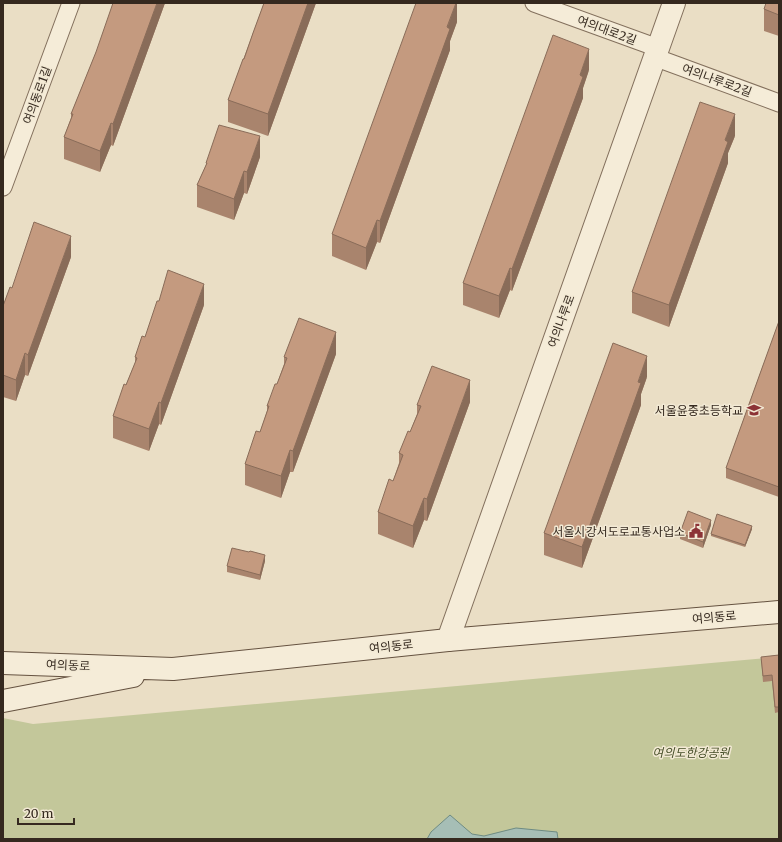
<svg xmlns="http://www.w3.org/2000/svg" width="782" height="842" font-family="Merriweather,'Noto Sans KR',serif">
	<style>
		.green { fill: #c3c79a }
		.water { fill: #a6beb6; stroke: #6e8b83 }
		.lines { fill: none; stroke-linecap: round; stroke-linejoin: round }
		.minor-casing { stroke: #83705d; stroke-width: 19 }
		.tertiary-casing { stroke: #83705d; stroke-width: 24 }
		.secondary-casing { stroke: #655240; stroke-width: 24 }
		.minor { stroke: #f5ecd8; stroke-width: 17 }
		.tertiary { stroke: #f5ecd8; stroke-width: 22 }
		.secondary { stroke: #f5ecd8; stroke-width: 22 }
		.wall { fill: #a9846d }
		.shaded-wall { fill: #896c59 }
		.building { fill: #c49a7f; stroke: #896c59 }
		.labels { text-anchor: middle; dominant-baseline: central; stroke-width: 3; stroke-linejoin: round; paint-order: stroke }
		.street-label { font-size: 12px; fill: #35291f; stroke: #f2e9d4 }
		.poi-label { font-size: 12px; fill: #35291f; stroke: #f2e9d4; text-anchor: end }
		.park-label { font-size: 12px; font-style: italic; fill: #464f28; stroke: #f2e9d4 }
	</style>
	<rect width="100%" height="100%" fill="#eadec5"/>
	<path class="green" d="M779,657V839H3V718L33,724Z"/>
	<path class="water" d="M450,815L472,834L484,836L516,828L557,832L558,839H427L431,832Z"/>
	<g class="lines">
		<defs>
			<path id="minor" d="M534,3L658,48
				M654,57L779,103
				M3,187L71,3"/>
			<path id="tertiary" d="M448,640L674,3"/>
			<path id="secondary" d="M3,663L173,669L448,640L779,612
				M3,701L133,676"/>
		</defs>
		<use href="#minor" class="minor-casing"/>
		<use href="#tertiary" class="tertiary-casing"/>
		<use href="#secondary" class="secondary-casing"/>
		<use href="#minor" class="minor"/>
		<use href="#tertiary" class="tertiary"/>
		<use href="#secondary" class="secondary"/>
	</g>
	<path class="wall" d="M165,3L113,146L111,145L100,172L64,159V137L71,118V114L96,52Z
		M264,3H316L268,136L228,122V100L253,33Z
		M457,3V22L450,41V50L380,243L377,242L366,270L332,256V234Z
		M779,3V36L764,31V9Z
		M589,70L583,88V98L512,291L510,290L499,318L463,305V283Z
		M735,136L728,153V163L669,327L632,313V292Z
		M260,157L247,194L244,193L234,220L197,207V185L206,165V163Z
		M71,257L28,376L25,375L16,401L3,397V306L12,288Z
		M204,305L161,425L159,424L149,451L113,438V416L135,363V357L145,337Z
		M779,321V497L726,478V468Z
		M336,354L293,472H290L281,498L245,485V464L260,432L267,411V406L277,384L284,364V357Z
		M647,377L641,394V405L582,568L544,555V533Z
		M470,402L427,521L424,520L413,548L378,534V512L393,481L399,463V453L410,432L417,414V405Z
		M711,525L703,548L680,539V533Z
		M752,529L745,547L711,536V534Z
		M265,561L260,580L227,572V566Z
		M779,655V712L775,713L772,681L763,682L761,657Z"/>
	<path class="shaded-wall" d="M157,3H165L113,146V124Z
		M308,3H316L268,136V114Z
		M456,3H457V22L450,41V50L380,243V221Z
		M589,49V70L583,88V98L512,291V269Z
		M735,114V136L728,153V163L669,327V305L725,140Z
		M111,123V145L100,172V151Z
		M260,136V157L247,194V172Z
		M244,171V193L234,220V199Z
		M377,220V242L366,270V248Z
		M71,236V257L28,376V355Z
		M510,268V290L499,318V296Z
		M204,284V305L161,425V403Z
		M336,332V354L293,472V451Z
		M25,353V375L16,401V380Z
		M647,356V377L641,394V405L582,568V547L638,382Z
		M470,380V402L427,521V499Z
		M159,402V424L149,451V429Z
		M290,450V472L281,498V476Z
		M424,498V520L413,548V526Z
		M711,520V525L703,548V542Z
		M752,526V529L745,547V545Z
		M265,555V561L260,580V575Z"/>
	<path class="building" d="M113,3H157L113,124L111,123L100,151L64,137L73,114H71L96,52Z
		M264,3H308L268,114L228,100L243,59H244L253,33Z
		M416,3H456L447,27L450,29L380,221L377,220L366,248L332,234Z
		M766,3H779V15L764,9Z
		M553,35L589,49L580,75L583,77L512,269L510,268L499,296L463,283Z
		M700,102L735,114L725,140L728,142L669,305L632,292Z
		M219,125L260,136L247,172L244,171L234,199L197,185L207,163H206Z
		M34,222L71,236L28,355L25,353L16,380L3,375V306L10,287L12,288Z
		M168,270L204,284L161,403L159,402L149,429L113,416L124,384L126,385L137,358L135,357L142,336L145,337L157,301H159Z
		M299,318L336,332L293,451L290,450L281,476L245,464L256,431L260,432L269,406H267L275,384H277L287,358L284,357Z
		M779,321V487L726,468Z
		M613,343L647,356L638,382L641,383L582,547L544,533Z
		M432,366L470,380L427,499L424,498L413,526L378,512L389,479L393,481L403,455L399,453L408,431L410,432L421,406L417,405Z
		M688,511L711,520L703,542L680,533Z
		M717,514L752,526L745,545L711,534Z
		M232,548L249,552L250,551L265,555L260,575L227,566Z
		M779,655V707H775L772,675L763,676L761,657Z"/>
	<defs>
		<symbol id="school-bare" viewBox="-9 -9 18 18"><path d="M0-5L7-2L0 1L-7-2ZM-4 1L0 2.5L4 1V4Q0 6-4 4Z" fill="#8c3336" stroke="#f2e9d4" stroke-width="2.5" paint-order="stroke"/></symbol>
		<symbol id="civic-bare" viewBox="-9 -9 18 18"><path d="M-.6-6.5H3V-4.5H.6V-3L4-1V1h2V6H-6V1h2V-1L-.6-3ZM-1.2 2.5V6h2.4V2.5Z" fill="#8c3336" stroke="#f2e9d4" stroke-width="2.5" paint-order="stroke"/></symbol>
	</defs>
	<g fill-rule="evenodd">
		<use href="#school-bare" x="744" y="400" width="20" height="20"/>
		<use href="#civic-bare" x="686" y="521" width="20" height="20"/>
	</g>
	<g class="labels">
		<g class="street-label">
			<text transform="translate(607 30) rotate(20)">여의대로2길</text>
			<text transform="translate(717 80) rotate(20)">여의나루로2길</text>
			<text transform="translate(37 95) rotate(-70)">여의동로1길</text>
			<text transform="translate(561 321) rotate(-70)">여의나루로</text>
			<text transform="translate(714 617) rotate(-5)">여의동로</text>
			<text transform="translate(391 646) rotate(-6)">여의동로</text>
			<text transform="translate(68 665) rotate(2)">여의동로</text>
		</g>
		<g class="poi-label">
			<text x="743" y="410">서울윤중초등학교</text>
			<text x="685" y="531">서울시강서도로교통사업소</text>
		</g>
		<g class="park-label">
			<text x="691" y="752">여의도한강공원</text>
		</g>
	</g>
	<rect width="782" height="842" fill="none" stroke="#35291f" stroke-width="8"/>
	<path d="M18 818v6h56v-6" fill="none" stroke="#35291f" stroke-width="2"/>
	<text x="24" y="818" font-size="12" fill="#35291f" stroke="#f2e9d4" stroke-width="3" paint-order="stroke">20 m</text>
</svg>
